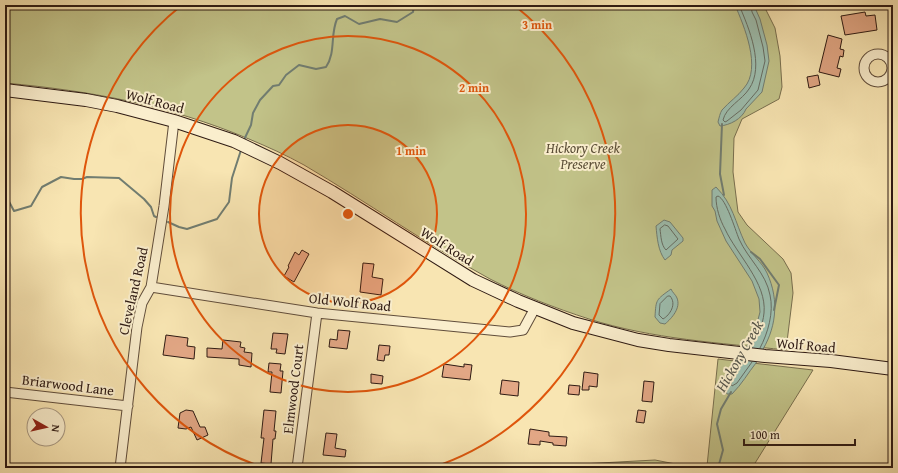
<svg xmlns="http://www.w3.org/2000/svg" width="898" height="473" font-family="'Gentium Book Plus',serif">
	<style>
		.green { fill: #c2c389; stroke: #786e4e }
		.water { fill: #9dbfb0; stroke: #717d71 }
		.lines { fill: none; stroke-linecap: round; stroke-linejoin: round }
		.shore { stroke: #666c62; stroke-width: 1 }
		.stream { stroke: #717d71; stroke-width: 2 }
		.building { fill: #e2a785; stroke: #2e1a13 }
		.minor-casing { stroke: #604d3b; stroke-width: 11 }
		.secondary-casing { stroke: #2e1a13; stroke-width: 14 }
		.minor { stroke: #faeecd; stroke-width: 9 }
		.secondary { stroke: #faeecd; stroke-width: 12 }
		.ring { fill: none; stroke: #df560c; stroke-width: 2 }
		.labels { text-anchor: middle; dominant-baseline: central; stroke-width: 4; stroke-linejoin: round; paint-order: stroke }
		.street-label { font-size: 14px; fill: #2e1a13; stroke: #faeecd }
		.park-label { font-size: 14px; font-style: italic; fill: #5a4d36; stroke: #faeecd }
		.water-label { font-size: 15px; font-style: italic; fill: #55544a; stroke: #faeecd }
		.centre { fill: #df560c; stroke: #faeecd; stroke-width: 2 }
		.ring-label { font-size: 12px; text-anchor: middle; font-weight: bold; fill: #df560c; stroke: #faeecd; stroke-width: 4; stroke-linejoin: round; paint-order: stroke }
	</style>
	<rect width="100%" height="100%" fill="#f8e5b2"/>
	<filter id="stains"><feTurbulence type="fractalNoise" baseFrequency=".005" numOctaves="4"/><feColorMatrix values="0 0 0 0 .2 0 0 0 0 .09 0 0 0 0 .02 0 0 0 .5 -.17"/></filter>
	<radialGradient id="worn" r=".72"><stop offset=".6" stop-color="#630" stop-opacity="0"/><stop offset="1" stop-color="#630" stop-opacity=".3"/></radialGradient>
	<path class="green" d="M5,5H766L765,8L775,28L780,56L782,87L779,99L742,119L734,138L733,172L738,212L747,225L783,259L791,273L793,293L786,350C720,343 652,339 589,319C555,308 521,295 490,279C426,244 367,202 304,165C286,155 268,147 249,139C168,105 92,91 5,83Z
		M718,359L813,370L752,468H554L563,465L655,460L691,467L707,466Z"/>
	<path class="water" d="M735,5H754L756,8V10L760,19L767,45L769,61L762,92L746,109C742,119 730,125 720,126L718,122C719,118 720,113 722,110C729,102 738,96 744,88C762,68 744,26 735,5Z
		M716,187C733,204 735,222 745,243C751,254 762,262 767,273C780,301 776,330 760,354C758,357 758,360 756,363C748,373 742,384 732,394H727L725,390L729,377L738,363L755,331L760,312L759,299L752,281L726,241L717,221L715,211L712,206V190Z
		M664,220L670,222L683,238V241L672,250L671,255L665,260C658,251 657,237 656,226Z
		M671,289C672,292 676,295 677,298C681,308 672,318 665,324L660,323L655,317C656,299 656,300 671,289Z"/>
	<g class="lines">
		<path class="shore" d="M739,5C749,28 765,66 749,89C742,100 726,107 723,120L725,122L727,121L741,110L758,90L765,61L763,47L756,20L752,12L751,5
			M665,225L668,226L678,239L666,250C661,245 661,236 660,229Z
			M668,296H670C677,304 670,315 663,319L659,315L660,304Z
			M751,347C757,337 763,325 764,313C767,283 737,255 725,229C720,220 716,208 716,197L718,196C726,199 735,229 739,239C748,259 766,273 770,295C774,312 768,333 760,348
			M744,361L733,379L731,384L732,386L737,383L752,362"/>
		<path class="stream" d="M722,124L720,174L724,195
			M243,142L251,125L253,113L260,100L273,86L279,85L286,75L299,65L316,69L326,67C336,52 330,35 337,19L345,16L359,24L380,19L397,22L413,12L414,5
			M5,194L14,211L31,206L42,187L61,177L74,179H82L87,177L119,178L144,199L151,207L154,216L156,217
			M168,222L179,227L187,229L217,219L229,202L232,178L241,150
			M751,252L760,259L779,285L774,310
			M718,468L723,450L717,424L721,409L731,392"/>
	</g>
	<path class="building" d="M865,12L866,16L875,15L877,30L845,35L841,16Z
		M828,35L842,39L840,49L844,50L843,57L840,56L837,68L841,69L839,77L819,72Z
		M818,75L820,85L809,88L807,77Z
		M302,250L309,254L294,282L284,276L289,267L288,266L295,252L299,255Z
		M363,263L374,264L372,277L383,279L381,295L360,292Z
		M338,330L350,331L347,349L329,347L330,339L337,340Z
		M273,333L288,334L285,354L276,353L277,349H271Z
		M166,335L188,338L187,346L195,347L194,359L163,355Z
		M223,340L241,342L240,347L245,348L244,352L252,353L251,367L239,365V359L207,357V348L222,349Z
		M379,345L390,346L389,355H385L384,361L377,360Z
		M269,363L281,364L280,371H283L281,393L270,392L272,372H268Z
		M444,364L464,367V364L472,365L470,380L442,377Z
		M584,372L598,374L597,387L589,386V390H582Z
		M371,374L383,376L382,384L371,383Z
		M502,380L519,382L518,396L500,394Z
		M644,381L654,382L652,402L642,401Z
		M569,385L580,386L579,395L568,394Z
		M186,410L193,411L200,427H205L208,435L197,440L191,427L186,429L178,428L180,413Z
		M264,410L276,411L274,431H276L275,439H273L271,464L261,463L264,438H261Z
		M638,410L646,411L644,423L636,422Z
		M530,429L549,432V436L567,437L566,446L553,445V443L540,441V445L528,444Z
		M326,433L337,434L335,448L346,450L345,457L323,455Z"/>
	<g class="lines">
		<defs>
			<path id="minor" d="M864 68a14 14 0 1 1 28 0a14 14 0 1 1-28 0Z
				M151,287L317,313L510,332L523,330L535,308
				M5,392L128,406
				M120,468L137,327L142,303L151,287L164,206L174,121
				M297,468L317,313"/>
			<path id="secondary" d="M5,90L86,100L117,106L174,121L234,141L280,163L332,192L473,280L518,301L573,323L638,340L669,345L765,356L831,361L893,369"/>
		</defs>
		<use href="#minor" class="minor-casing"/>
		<use href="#secondary" class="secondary-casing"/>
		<use href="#minor" class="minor"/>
		<use href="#secondary" class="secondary"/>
	</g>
	<circle cx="348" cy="214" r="89" fill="#df560c" fill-opacity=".12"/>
	<g class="ring">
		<circle cx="348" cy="214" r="89"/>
		<circle cx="348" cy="214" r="178"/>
		<path d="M265 468A267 267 0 0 1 182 5M514 5A267 267 0 0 1 431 468"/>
	</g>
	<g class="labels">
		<g class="street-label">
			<text transform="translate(155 101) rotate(15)">Wolf Road</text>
			<text transform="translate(447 246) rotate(32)">Wolf Road</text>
			<text transform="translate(133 291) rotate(-77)">Cleveland Road</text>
			<text transform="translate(350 302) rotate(6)">Old Wolf Road</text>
			<text transform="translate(806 345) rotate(5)">Wolf Road</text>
			<text transform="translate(68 385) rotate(7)">Briarwood Lane</text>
			<text transform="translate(293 389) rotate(-83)">Elmwood Court</text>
		</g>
		<g class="park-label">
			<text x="583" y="148">Hickory Creek<tspan x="583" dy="16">Preserve</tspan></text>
		</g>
		<g class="water-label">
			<text transform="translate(739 356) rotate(-60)">Hickory Creek</text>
		</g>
	</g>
	<circle cx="348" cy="214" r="6" class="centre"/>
	<g class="ring-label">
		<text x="537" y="29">3 min</text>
		<text x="474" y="92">2 min</text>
		<text x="411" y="155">1 min</text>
	</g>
	<rect width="898" height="473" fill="none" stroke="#f8e5b2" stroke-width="20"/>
	<rect x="6" y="6" width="886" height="461" fill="none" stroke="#2e1a13" stroke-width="2"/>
	<rect x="10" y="10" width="878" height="453" fill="none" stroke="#2e1a13"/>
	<g transform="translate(46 427) rotate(98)"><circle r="19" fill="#faeecd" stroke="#a89983"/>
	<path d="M0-3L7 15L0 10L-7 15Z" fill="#8f2418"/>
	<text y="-6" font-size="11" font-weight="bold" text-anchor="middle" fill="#2e1a13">N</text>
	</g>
	<path d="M744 439v6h111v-6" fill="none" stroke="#2e1a13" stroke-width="2"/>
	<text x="750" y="439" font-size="12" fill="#2e1a13" stroke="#faeecd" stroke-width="3" paint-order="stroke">100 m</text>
	<rect width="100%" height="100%" filter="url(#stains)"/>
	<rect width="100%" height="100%" fill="url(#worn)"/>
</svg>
